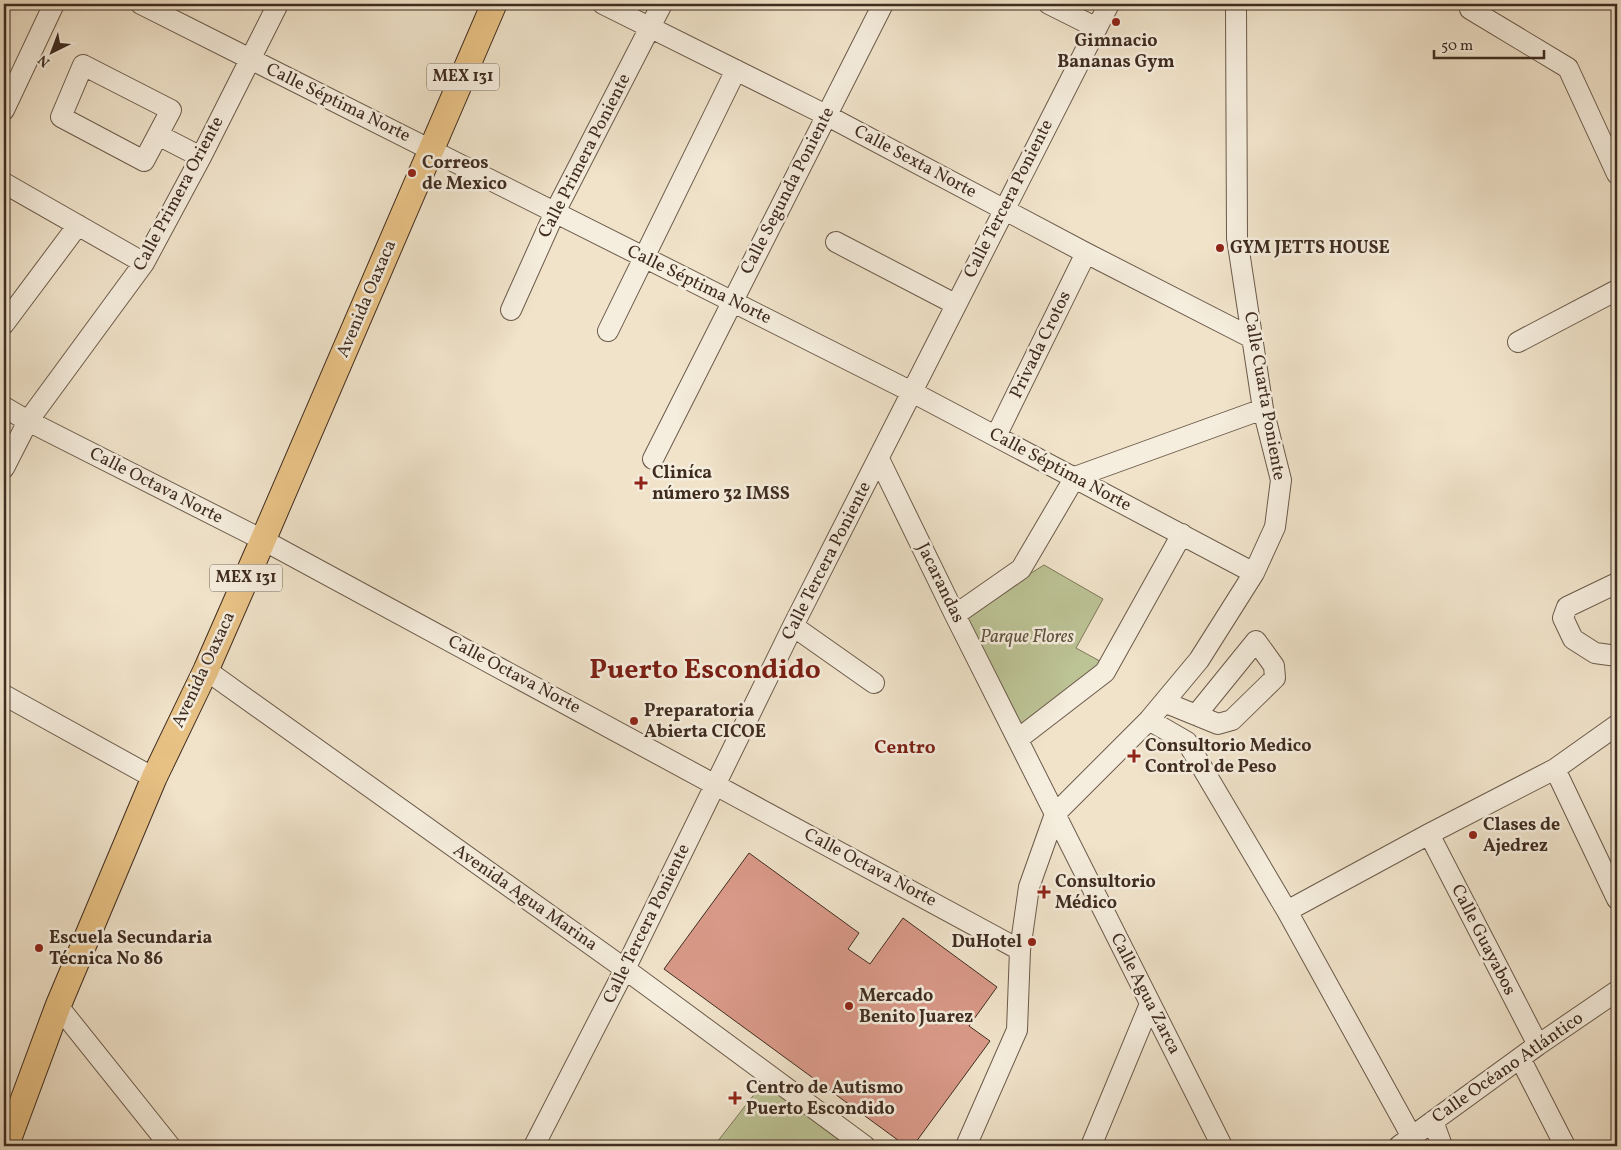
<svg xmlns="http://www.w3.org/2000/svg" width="1621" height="1150" font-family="Vollkorn,serif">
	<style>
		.green { fill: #bcc395; stroke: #7e785a }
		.building { fill: #d99988; stroke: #3f2c20 }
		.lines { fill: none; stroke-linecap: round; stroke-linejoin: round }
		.minor-casing { stroke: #6b5a4a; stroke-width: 22 }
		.major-casing { stroke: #3f2c20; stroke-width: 27 }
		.minor { stroke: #f5eddd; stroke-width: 20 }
		.major { stroke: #e8c285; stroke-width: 25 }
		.poi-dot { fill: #8f2418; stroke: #f5eddd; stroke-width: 2 }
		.labels { text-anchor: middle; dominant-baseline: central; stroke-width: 5; stroke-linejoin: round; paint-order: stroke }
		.shield { fill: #f5eddd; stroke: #766659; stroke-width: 1 }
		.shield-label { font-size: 16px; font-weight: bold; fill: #3f2c20 }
		.poi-label { font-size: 18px; font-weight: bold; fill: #3f2c20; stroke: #f5eddd; text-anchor: start }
		.street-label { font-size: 18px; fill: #3f2c20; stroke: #f5eddd }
		.park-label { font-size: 18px; font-style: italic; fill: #5e523d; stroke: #f5eddd }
		.neighbourhood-label { font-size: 19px; font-weight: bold; fill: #7a1f14; stroke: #f5eddd }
		.town-label { font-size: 28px; font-weight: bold; fill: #7a1f14; stroke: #f5eddd }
	</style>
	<rect width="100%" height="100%" fill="#f0e3ca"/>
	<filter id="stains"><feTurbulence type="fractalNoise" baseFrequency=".004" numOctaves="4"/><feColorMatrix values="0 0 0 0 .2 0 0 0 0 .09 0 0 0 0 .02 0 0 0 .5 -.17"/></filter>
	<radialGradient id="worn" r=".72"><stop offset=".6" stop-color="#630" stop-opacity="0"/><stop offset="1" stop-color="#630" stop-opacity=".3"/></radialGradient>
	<path class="green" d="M1044,565L1103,599L1076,648L1107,665L1019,732L961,617Z
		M763,1083L847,1146H714Z"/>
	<path class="building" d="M749,853L859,933L848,949L870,964L903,918L997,987L969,1026L990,1041L913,1146H906L664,969Z"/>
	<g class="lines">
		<defs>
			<path id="minor" d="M141,4L912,392L1254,573
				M603,4L826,115L1086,253L1252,338
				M1049,4L1097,28
				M1470,9L1568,68L1617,174
				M83,65L171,110L144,161L61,117Z
				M4,110L54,4
				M158,135L201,157
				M4,183L144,263
				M836,242L955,304
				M511,310L555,212L662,4
				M4,324L78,225
				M608,331L736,70
				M1518,342L1617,290
				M4,407L28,421L263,540L1020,950
				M996,436L1086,253
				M653,459L883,4
				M879,459L955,615L1222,1146
				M4,468L28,421L144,263L201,157L278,4
				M1617,583L1567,607L1563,618L1573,639L1595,653L1617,656
				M955,615L1021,569L1075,477L1263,409
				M793,626L874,683
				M206,670L625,969L865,1146
				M4,695L154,778
				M1164,702L1218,724L1232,720L1275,678L1274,666L1256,641L1196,715
				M1149,720L1187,742L1287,911L1412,1137
				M1018,739L1105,672L1182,534
				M1555,769L1617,899
				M1429,834L1538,1045
				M1287,911L1429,834L1555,769L1617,725
				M58,1006L170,1146
				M1520,1058L1565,1146
				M1433,1121L1442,1146
				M534,1146L625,969L793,626L1109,4
				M966,1146L1017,1030L1020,950L1029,887L1055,814L1149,720L1199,660L1254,573L1275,527L1281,480L1263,409L1237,238L1236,4
				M1091,1146L1150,1004
				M1399,1146L1538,1045L1617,991"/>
			<path id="major" d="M6,1146L58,1006L154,778L206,670L263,540L494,4"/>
		</defs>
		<use href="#minor" class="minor-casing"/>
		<use href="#major" class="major-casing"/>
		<use href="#minor" class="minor"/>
		<use href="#major" class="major"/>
	</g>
	<g class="poi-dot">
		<circle cx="1116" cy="22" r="5"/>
		<circle cx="412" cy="173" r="5"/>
		<circle cx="1220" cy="248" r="5"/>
		<path d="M638.5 475.5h5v5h5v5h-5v5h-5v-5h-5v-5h5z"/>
		<circle cx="634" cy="721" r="5"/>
		<path d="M1131.5 748.5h5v5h5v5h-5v5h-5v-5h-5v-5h5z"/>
		<circle cx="1473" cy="835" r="5"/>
		<path d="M1041.5 884.5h5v5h5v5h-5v5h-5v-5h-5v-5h5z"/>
		<circle cx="1032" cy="942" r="5"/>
		<circle cx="39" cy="948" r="5"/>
		<circle cx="849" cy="1006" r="5"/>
		<path d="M732.5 1090.5h5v5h5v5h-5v5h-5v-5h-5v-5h5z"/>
	</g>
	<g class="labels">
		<g class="shield">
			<rect x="427" y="63.5" width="72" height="27" rx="4"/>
			<rect x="210" y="564.5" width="72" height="27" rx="4"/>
		</g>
		<g class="shield-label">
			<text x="463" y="77">MEX 131</text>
			<text x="246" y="578">MEX 131</text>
		</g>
		<g class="poi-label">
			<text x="1116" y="41" text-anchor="middle">Gimnacio<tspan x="1116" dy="21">Bananas Gym</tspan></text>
			<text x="422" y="163">Correos<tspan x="422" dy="21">de Mexico</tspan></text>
			<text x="1230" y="248">GYM JETTS HOUSE</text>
			<text x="652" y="473">Cliníca<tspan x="652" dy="21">número 32 IMSS</tspan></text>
			<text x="644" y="711">Preparatoria<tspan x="644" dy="21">Abierta CICOE</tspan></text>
			<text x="1145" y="746">Consultorio Medico<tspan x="1145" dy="21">Control de Peso</tspan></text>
			<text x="1483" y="825">Clases de<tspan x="1483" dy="21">Ajedrez</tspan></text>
			<text x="1055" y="882">Consultorio<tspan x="1055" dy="21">Médico</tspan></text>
			<text x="49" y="938">Escuela Secundaria<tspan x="49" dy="21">Técnica No 86</tspan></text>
			<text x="1022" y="942" text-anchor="end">DuHotel</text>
			<text x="859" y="996">Mercado<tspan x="859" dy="21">Benito Juarez</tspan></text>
			<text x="746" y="1088">Centro de Autismo<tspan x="746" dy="21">Puerto Escondido</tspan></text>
		</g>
		<g class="street-label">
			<text transform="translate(338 103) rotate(26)">Calle Séptima Norte</text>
			<text transform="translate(585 156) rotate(-63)">Calle Primera Poniente</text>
			<text transform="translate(915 162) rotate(28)">Calle Sexta Norte</text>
			<text transform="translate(788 191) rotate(-63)">Calle Segunda Poniente</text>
			<text transform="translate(179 194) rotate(-62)">Calle Primera Oriente</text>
			<text transform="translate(1009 199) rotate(-63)">Calle Tercera Poniente</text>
			<text transform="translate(699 285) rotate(26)">Calle Séptima Norte</text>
			<text transform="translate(367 299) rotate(-67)">Avenida Oaxaca</text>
			<text transform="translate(1041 345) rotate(-64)">Privada Crotos</text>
			<text transform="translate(1264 396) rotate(80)">Calle Cuarta Poniente</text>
			<text transform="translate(1060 470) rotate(28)">Calle Séptima Norte</text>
			<text transform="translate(156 486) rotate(27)">Calle Octava Norte</text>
			<text transform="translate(827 561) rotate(-63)">Calle Tercera Poniente</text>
			<text transform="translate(940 583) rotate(64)">Jacarandas</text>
			<text transform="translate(204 670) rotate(-65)">Avenida Oaxaca</text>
			<text transform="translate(514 675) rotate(28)">Calle Octava Norte</text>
			<text transform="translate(870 868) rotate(28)">Calle Octava Norte</text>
			<text transform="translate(525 898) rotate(35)">Avenida Agua Marina</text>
			<text transform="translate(647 924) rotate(-64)">Calle Tercera Poniente</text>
			<text transform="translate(1483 940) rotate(63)">Calle Guayabos</text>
			<text transform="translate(1145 994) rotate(63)">Calle Agua Zarca</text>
			<text transform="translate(1508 1068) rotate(-35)">Calle Océano Atlántico</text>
		</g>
		<g class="park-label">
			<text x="1027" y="637">Parque Flores</text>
		</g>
		<g class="neighbourhood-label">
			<text x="905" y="748">Centro</text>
		</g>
		<g class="town-label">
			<text x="705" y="670">Puerto Escondido</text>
		</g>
	</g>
	<rect width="1621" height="1150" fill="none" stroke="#f0e3ca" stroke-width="20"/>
	<rect x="5" y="5" width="1611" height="1140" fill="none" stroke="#3f2c20" stroke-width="2.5"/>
	<rect x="10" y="10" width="1601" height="1130" fill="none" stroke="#3f2c20"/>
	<g transform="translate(52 52) rotate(222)" stroke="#f5eddd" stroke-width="4" paint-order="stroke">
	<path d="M0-4L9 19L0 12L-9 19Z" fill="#3f2c20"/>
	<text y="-8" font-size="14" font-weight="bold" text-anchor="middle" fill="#3f2c20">N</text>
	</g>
	<path d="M1434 50v8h110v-8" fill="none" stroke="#3f2c20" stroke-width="2.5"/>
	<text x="1441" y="50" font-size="15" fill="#3f2c20" stroke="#f5eddd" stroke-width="4" paint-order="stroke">50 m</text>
	<rect width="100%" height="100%" filter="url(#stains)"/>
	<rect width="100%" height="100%" fill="url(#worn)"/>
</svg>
